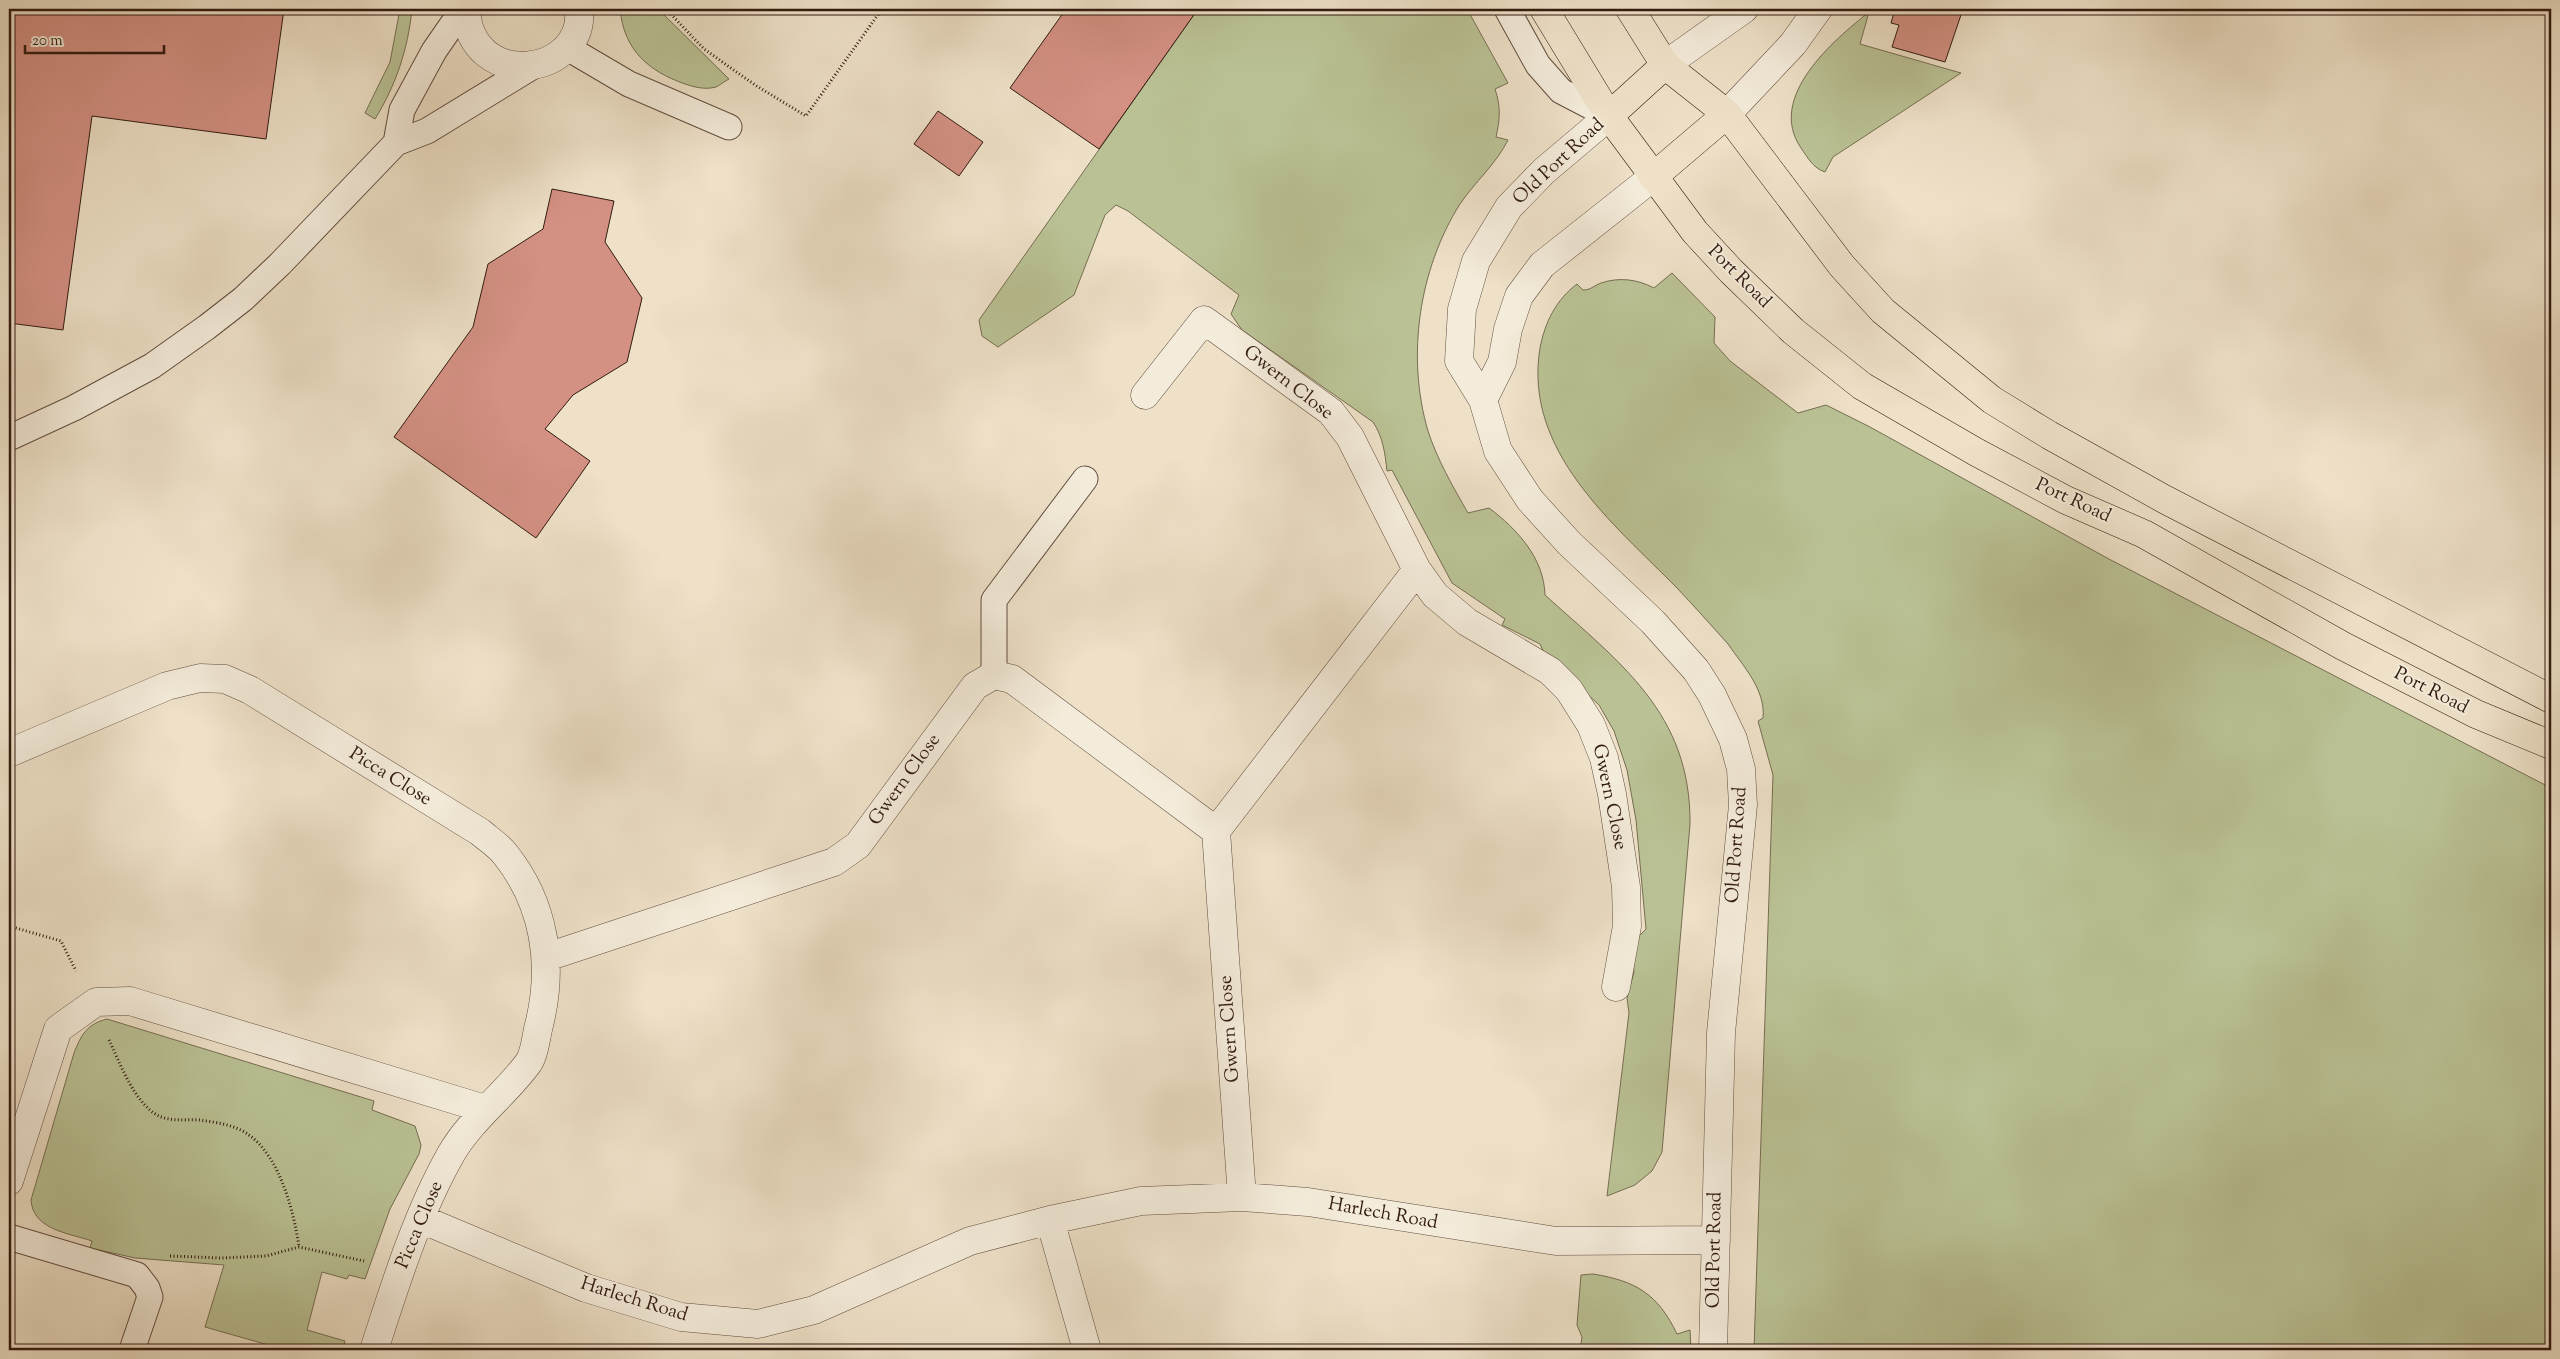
<svg xmlns="http://www.w3.org/2000/svg" width="2560" height="1359" font-family="'Sorts Mill Goudy',serif">
	<style>
		.green { fill: #bac295; stroke: #766e52 }
		.building { fill: #d39083; stroke: #321b10 }
		.lines { fill: none; stroke-linecap: round; stroke-linejoin: round }
		.lane-casing { stroke: #614c3e; stroke-width: 27 }
		.street-casing { stroke: #614c3e; stroke-width: 29 }
		.primary-casing { stroke: #321b10; stroke-width: 29 }
		.path { stroke: #321b10; stroke-width: 3; stroke-dasharray: 1 2.5; stroke-linecap: butt }
		.lane { stroke: #f4ecdb; stroke-width: 25 }
		.street { stroke: #f4ecdb; stroke-width: 28 }
		.primary { stroke: #eee1c8; stroke-width: 28 }
		.labels { text-anchor: middle; dominant-baseline: central; stroke-width: 4; stroke-linejoin: round; paint-order: stroke }
		.street-label { font-size: 19px; fill: #321b10; stroke: #f4ecdb }
	</style>
	<rect width="100%" height="100%" fill="#eee1c8"/>
	<filter id="stains"><feTurbulence type="fractalNoise" baseFrequency=".004" numOctaves="4"/><feColorMatrix values="0 0 0 0 .2 0 0 0 0 .09 0 0 0 0 .02 0 0 0 .5 -.17"/></filter>
	<radialGradient id="worn" r=".72"><stop offset=".6" stop-color="#630" stop-opacity="0"/><stop offset="1" stop-color="#630" stop-opacity=".3"/></radialGradient>
	<path class="green" d="M400,9H412C408,49 396,85 375,119L365,113L390,62Z
		M620,9H658L729,79C725,81 720,85 716,87C705,90 694,87 685,84C648,71 624,50 620,9Z
		M1198,9H1467L1508,83L1495,89C1501,107 1500,119 1496,137L1508,140C1496,164 1475,182 1460,204C1419,269 1406,356 1428,431C1437,459 1453,487 1468,513L1489,508C1517,529 1544,558 1545,595C1620,663 1691,713 1690,824L1662,1152L1652,1171L1635,1185L1607,1196L1629,1013L1627,998L1634,972L1632,949L1634,941L1646,929L1636,820L1627,770L1614,731L1599,705L1545,655L1540,644L1502,625L1505,619L1452,583L1392,470L1387,471C1385,453 1383,437 1373,422L1242,330L1231,314L1239,295L1128,211L1116,205L1105,215L1074,295L998,347L982,336L979,320Z
		M1869,12L1860,44L1961,73L1833,157L1825,172C1813,168 1808,158 1801,148C1766,97 1834,40 1869,12Z
		M1672,273L1715,317L1714,343L1730,361L1798,413L1826,405L1870,427L2107,558L2551,788V1350H1754L1773,775L1758,721L1763,718C1766,690 1743,666 1728,644C1711,625 1694,606 1677,588C1613,523 1523,451 1540,348C1545,322 1556,300 1577,284L1583,290C1591,290 1593,286 1601,283C1619,277 1637,279 1654,288Z
		M107,1019L374,1101L372,1110L415,1126L421,1145L419,1154L390,1209L365,1279L349,1275L347,1279L322,1272L307,1330L345,1341L343,1350H286L205,1327L224,1265L135,1258L90,1248L92,1241C69,1233 33,1230 31,1200L74,1053C81,1035 87,1024 107,1019Z
		M1593,1274C1636,1281 1658,1294 1677,1334L1690,1330L1691,1350H1580L1582,1337L1577,1325L1581,1275Z"/>
	<path class="building" d="M9,9H40L76,14L77,9H284L266,139L92,116L63,330L9,323Z
		M1066,9H1198L1099,149L1010,88Z
		M1895,9H1963L1945,62L1892,47L1899,25L1891,23Z
		M938,111L983,142L959,176L914,144Z
		M552,189L614,201L605,242L642,298L627,362L573,395L545,429L590,461L536,538L394,437L473,327L488,264L543,229Z"/>
	<g class="lines">
		<defs>
			<path id="lane" d="M1507,9L1538,65L1561,91L1609,116
				M566,47L629,84L729,127
				M396,143L402,110L434,51L463,9
				M9,438L74,408L152,366L207,327L243,299L280,264L396,143L427,131L535,65
				M994,675V600L1085,479
				M9,1237L137,1275L147,1288L150,1297L132,1350"/>
			<path id="street" d="M466,9C470,92 586,77 579,9
				M1665,65L1744,9
				M1727,114L1793,44L1818,9
				M1609,116L1544,171L1509,207L1476,261L1462,309L1459,361L1483,400L1498,451L1530,500L1569,543L1653,622L1696,670L1712,695L1733,739L1741,769L1743,805L1721,1033L1713,1350
				M1145,395L1204,320L1331,412L1350,437L1417,570L1216,831
				M1483,400L1502,362L1508,329L1519,296L1542,265L1653,177
				M1417,570L1435,595L1467,622L1550,671L1569,690L1591,725L1604,758L1612,794L1626,887L1627,926L1616,987
				M9,753L167,686L200,678L225,679L250,690L480,832C488,839 499,846 505,854C545,904 554,965 539,1025C536,1036 535,1053 529,1062C507,1093 471,1119 451,1154C417,1214 395,1285 374,1350
				M547,957L834,862L858,845L975,686L994,675L1012,679L1216,831L1242,1197
				M9,1181L58,1029L96,1002L130,1001L485,1109
				M421,1219L586,1288L681,1317L758,1324L814,1310L970,1241L1050,1220L1141,1201L1242,1197L1308,1202L1556,1241L1716,1240
				M1050,1220L1087,1350"/>
			<path id="primary" d="M1544,9L1609,116L1695,232L1731,271L1793,331L1862,386L1976,452L2066,500L2144,534L2343,646L2476,714L2551,745
				M1630,9L1665,65L1727,114L1842,266L1883,311L1992,400L2049,435L2164,499L2551,699
				M1609,116L1665,65
				M1653,177L1727,114"/>
		</defs>
		<use href="#lane" class="lane-casing"/>
		<use href="#street" class="street-casing"/>
		<use href="#primary" class="primary-casing"/>
		<path class="path" d="M666,9L704,49L755,85L806,116L882,9
			M9,926L61,941L76,971
			M109,1040C120,1063 131,1094 151,1111C166,1123 182,1119 199,1120C215,1122 236,1125 249,1135C280,1157 294,1212 299,1247
			M170,1256L221,1258L266,1256L299,1247L364,1261"/>
		<use href="#lane" class="lane"/>
		<use href="#street" class="street"/>
		<use href="#primary" class="primary"/>
	</g>
	<g class="labels">
		<g class="street-label">
			<text transform="translate(1559 162) rotate(-43)">Old Port Road</text>
			<text transform="translate(1739 277) rotate(45)">Port Road</text>
			<text transform="translate(1288 383) rotate(38)">Gwern Close</text>
			<text transform="translate(2073 501) rotate(25)">Port Road</text>
			<text transform="translate(2431 691) rotate(27)">Port Road</text>
			<text transform="translate(390 777) rotate(32)">Picca Close</text>
			<text transform="translate(905 780) rotate(-54)">Gwern Close</text>
			<text transform="translate(1609 797) rotate(78)">Gwern Close</text>
			<text transform="translate(1737 845) rotate(-86)">Old Port Road</text>
			<text transform="translate(1230 1029) rotate(-94)">Gwern Close</text>
			<text transform="translate(1383 1214) rotate(10)">Harlech Road</text>
			<text transform="translate(420 1225) rotate(-67)">Picca Close</text>
			<text transform="translate(1715 1250) rotate(-89)">Old Port Road</text>
			<text transform="translate(634 1300) rotate(17)">Harlech Road</text>
		</g>
	</g>
	<rect width="2560" height="1359" fill="none" stroke="#eee1c8" stroke-width="30"/>
	<rect x="10" y="10" width="2540" height="1339" fill="none" stroke="#321b10" stroke-width="2.5"/>
	<rect x="15" y="15" width="2530" height="1329" fill="none" stroke="#321b10"/>
	<path d="M25 45v8h139v-8" fill="none" stroke="#321b10" stroke-width="2.5"/>
	<text x="32" y="45" font-size="15" fill="#321b10" stroke="#f4ecdb" stroke-width="4" paint-order="stroke">20 m</text>
	<rect width="100%" height="100%" filter="url(#stains)"/>
	<rect width="100%" height="100%" fill="url(#worn)"/>
</svg>
